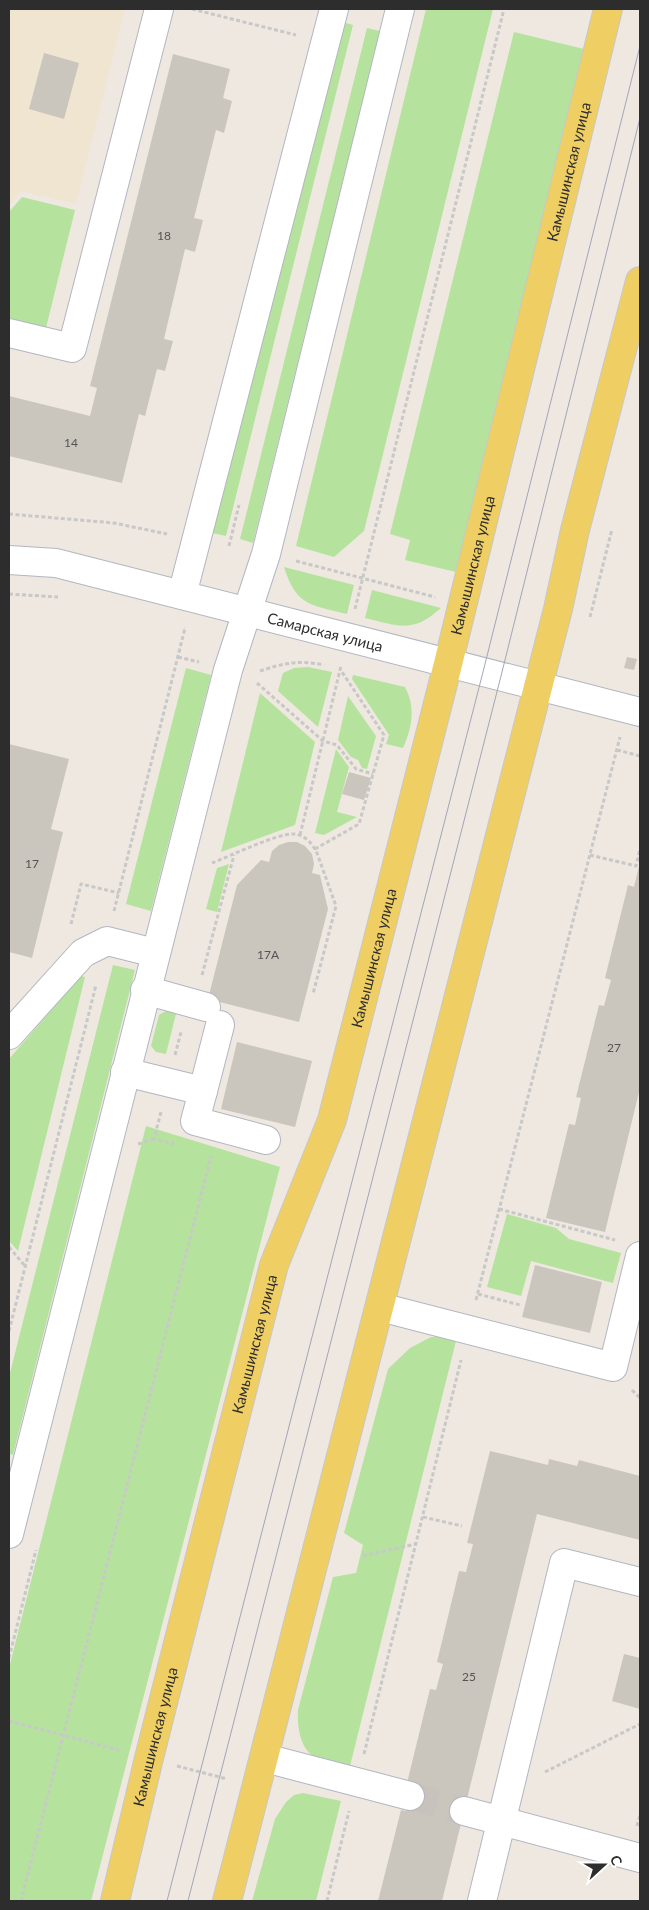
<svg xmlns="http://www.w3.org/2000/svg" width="649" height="1910" font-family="Lato,sans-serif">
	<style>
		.education { fill: #efe5d0 }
		.green { fill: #b5e39e }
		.building { fill: #cac6be }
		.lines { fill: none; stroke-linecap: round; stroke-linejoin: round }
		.minor-tunnel { stroke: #c7c3bc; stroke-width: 28; stroke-dasharray: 28 14; stroke-linecap: butt }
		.minor-casing { stroke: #b3b6c0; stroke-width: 30 }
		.major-casing { stroke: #c8c8c8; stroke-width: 30 }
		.path { stroke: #c8c8c8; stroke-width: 3; stroke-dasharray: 4 2.5; stroke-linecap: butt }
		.minor { stroke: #fff; stroke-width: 28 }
		.major { stroke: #efce64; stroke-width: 28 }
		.tram { stroke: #a2a5b7; stroke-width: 1 }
		.labels { text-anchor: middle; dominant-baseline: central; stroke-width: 4; stroke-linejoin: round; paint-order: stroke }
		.number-label { font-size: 12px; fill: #545351 }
		.street-label { font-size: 15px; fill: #2d2d2d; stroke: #fff }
	</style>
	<rect width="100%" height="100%" fill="#eee8e0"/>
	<path class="education" d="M9,9H125L76,204L21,191L9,205Z"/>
	<path class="green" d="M426,9H493L364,531L334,557L296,546Z
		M339,21L353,25L226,536L212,533Z
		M367,28L380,31L253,543L240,539Z
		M514,32L584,49L456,572L405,560L410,540L390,534Z
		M22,197L75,210L46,328L9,318V212Z
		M284,567L354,585L347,614C311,605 296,606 284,567Z
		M372,590L441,608C412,634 399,626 365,618Z
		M308,667L332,672L318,727L278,691L283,673L294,668Z
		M186,668L211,675L151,911L126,904Z
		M353,675L405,687C416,707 412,728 403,748L386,744L389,735L352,679Z
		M260,693L315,742L295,825L221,852Z
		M348,696L376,736L367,769L362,768L358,760L351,757L338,740Z
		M336,749L349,767L337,812L357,817L324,835L315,833Z
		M229,864L217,912L206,909L217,868Z
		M113,965L135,970L13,1455L9,1454V1377Z
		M81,976L85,977L18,1251L9,1241V1059Z
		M171,1008L177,1010L166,1054L156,1052L151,1046L159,1015Z
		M146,1126L280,1167L91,1901H9V1668Z
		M507,1214L556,1228L569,1239L621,1253L613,1283L531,1261L521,1296L487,1287Z
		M431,1337H438L456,1341L349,1770C338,1766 325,1763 315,1757C300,1749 297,1726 298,1710L333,1577L356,1573L363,1545L344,1533L388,1369L410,1348Z
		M303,1793L341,1801L316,1901H252L275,1819L286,1802L294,1795Z"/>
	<path class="building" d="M44,53L79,63L64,119L29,109Z
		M173,54L230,69L223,98L232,101L224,133L216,130L194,218L203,220L195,252L185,249L164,339L173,341L165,371L157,369L145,416L139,414L122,483L9,456V396L90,416L97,388L90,386Z
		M627,657L637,659L634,670L624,668Z
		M9,744L69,759L51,829L63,832L32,958L9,952Z
		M349,772L371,778L364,800L342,794Z
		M288,842H297L305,846L312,854L314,864L312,873L320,875L328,909L299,1022L208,999L237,885L261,860L269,862L272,851L279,845Z
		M640,862V1088L605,1232L546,1218L569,1124L575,1125L581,1098L576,1097L599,1005L604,1006L611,980L605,978L628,885L634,887Z
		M237,1042L312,1061L295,1127L221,1109Z
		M535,1265L602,1282L590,1333L522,1317Z
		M490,1451L548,1465L549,1459L577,1466L579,1460L640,1476V1540L537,1514L442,1901H378L401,1810L406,1811L413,1784L407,1783L430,1689L436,1690L443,1664L437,1662L459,1571L466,1572L473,1544L467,1543Z
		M624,1654L640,1658V1709L612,1701Z"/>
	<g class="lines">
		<path class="minor-tunnel" d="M410,1796L464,1811"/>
		<defs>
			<g id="minor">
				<path d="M9,333L72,348L159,9"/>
				<path id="s1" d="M9,560L56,563L640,712"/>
				<path d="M182,595L334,9"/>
				<path d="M145,990L206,1007"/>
				<path d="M9,1035L83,953L107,941L155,953"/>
				<path d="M125,1072L203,1091L220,1025"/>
				<path d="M203,1091L195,1121L266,1140"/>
				<path d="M380,1307L613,1367L640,1256"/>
				<path d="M9,1534L228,670L266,554L400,9"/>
				<path d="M265,1758L410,1796"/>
				<path d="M464,1811L640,1858"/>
				<path d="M482,1901L564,1563L640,1582"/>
			</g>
			<g id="major">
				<path id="s2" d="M115,1901L149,1758L274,1265L332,1120L448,664L608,9"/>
				<path d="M227,1901L558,609L575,530L640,281"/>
			</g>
		</defs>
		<use href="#minor" class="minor-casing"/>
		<use href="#major" class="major-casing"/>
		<path class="path" d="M192,9L296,35
			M9,514L114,523L167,534
			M229,546L239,505
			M296,561L435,597
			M9,594L58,597
			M355,609L504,9
			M590,617L612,529
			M178,657L199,662
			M260,671C284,663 298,660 324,665
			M257,683L323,741L337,745L356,769L373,774
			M617,750L640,756
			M300,835L341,666
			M315,849L359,824L384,735L340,669
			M590,855L636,866L640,849
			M212,863C230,856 278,833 294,834C305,835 312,843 317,853L336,906L313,994
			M114,911L185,628H184
			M71,924L81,884L119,893
			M202,975L234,855
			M175,1055L181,1032
			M161,1112L154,1139L174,1144
			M138,1144L154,1139
			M499,1209L615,1240
			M9,1247L25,1266
			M478,1294L520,1305
			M476,1300L620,737
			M9,1331L96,985
			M632,1390L640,1398
			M423,1517L462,1526
			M363,1556L416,1544
			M9,1658L36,1550
			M9,1721L119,1750
			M364,1754L461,1360
			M177,1766L227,1779
			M545,1772L640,1724
			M637,1826L640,1815
			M21,1901L211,1156
			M327,1901L349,1811"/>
		<use href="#minor" class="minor"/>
		<use href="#major" class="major"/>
		<path class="tram" d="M167,1901L483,672L640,46
			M188,1901L501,676L640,118"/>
	</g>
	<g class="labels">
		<g class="number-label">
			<text x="164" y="235">18</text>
			<text x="71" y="442">14</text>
			<text x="32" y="863">17</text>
			<text x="268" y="954">17А</text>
			<text x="614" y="1047">27</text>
			<text x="469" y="1676">25</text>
		</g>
		<g class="street-label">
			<text stroke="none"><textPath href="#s2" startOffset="1789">Камышинская улица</textPath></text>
			<text stroke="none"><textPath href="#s2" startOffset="1384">Камышинская улица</textPath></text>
			<text stroke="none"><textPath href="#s1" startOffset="325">Самарская улица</textPath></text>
			<text stroke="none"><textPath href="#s2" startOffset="979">Камышинская улица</textPath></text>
			<text stroke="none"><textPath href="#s2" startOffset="574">Камышинская улица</textPath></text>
			<text stroke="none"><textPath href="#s2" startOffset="169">Камышинская улица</textPath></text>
		</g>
	</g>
	<rect width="649" height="1910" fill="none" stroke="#2d2d2d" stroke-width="20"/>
	<g transform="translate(604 1865) rotate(69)" stroke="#ffffff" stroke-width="4" paint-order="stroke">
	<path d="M0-4L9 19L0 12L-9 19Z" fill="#2d2d2d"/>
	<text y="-8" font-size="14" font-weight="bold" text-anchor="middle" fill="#2d2d2d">С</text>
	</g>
</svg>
